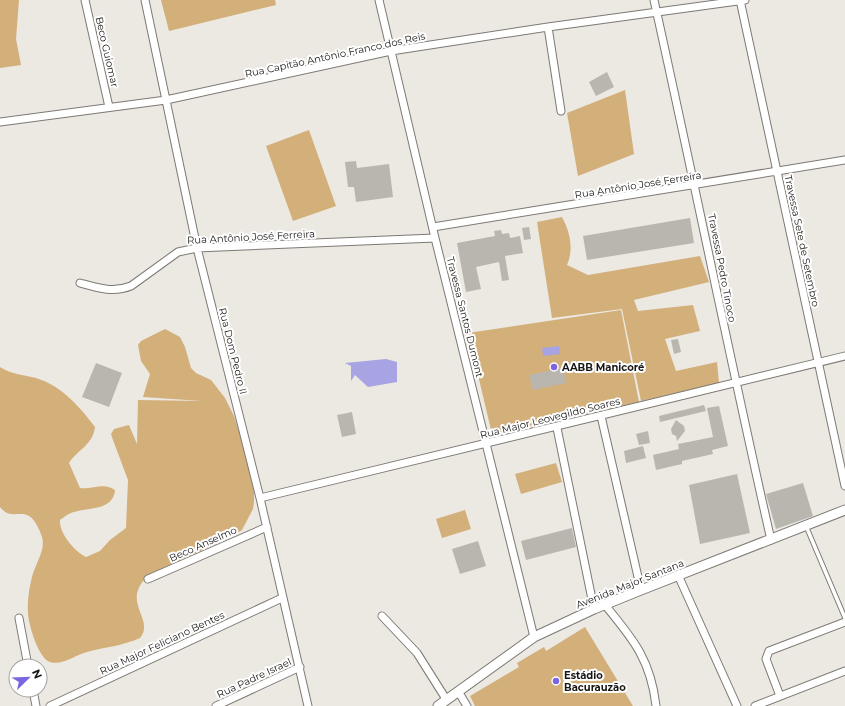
<svg xmlns="http://www.w3.org/2000/svg" width="845" height="706" font-family="Montserrat,sans-serif">
	<style>
		.green { fill: #d3af7a }
		.water { fill: #a8a3e2 }
		.building { fill: #b9b6b0 }
		.lines { fill: none; stroke-linecap: round; stroke-linejoin: round }
		.service-casing { stroke: #7d7974; stroke-width: 5.5 }
		.minor-casing { stroke: #7d7974; stroke-width: 9 }
		.tertiary-casing { stroke: #7d7974; stroke-width: 11 }
		.service { stroke: #fff; stroke-width: 3.5 }
		.minor { stroke: #fff; stroke-width: 7 }
		.tertiary { stroke: #fff; stroke-width: 9 }
		.poi-dot { fill: #7b65e0; stroke: #fff; stroke-width: 1.5 }
		.labels { text-anchor: middle; dominant-baseline: central; stroke-width: 4; stroke-linejoin: round; paint-order: stroke }
		.street-label { font-size: 10px; fill: #181715; stroke: #fff }
		.poi-label { font-size: 10px; font-weight: bold; fill: #181715; stroke: #fff; text-anchor: start }
	</style>
	<rect width="100%" height="100%" fill="#ece8e2"/>
	<path class="green" d="M0,0H19L16,39L21,65L0,68Z
		M161,0H275L276,5L169,31Z
		M625,90L634,154L578,176L567,113Z
		M309,130L336,206L293,221L266,146Z
		M562,217C570,232 574,249 567,265L588,275L700,256L709,282L634,300L638,311L693,305L700,331L665,339L676,371L717,362L719,383L641,401L622,309L552,318L537,222Z
		M621,310L639,402L492,434L468,333Z
		M165,329L180,337L185,347L191,368L196,373L211,380L225,398L234,416L243,444L254,484V502L253,509L242,530L229,538L150,574C118,602 156,618 140,638C122,646 105,647 87,652C75,655 62,666 50,662C38,658 29,625 28,614C27,602 29,589 32,577C35,564 46,550 42,537C28,497 15,526 0,507V367C10,374 24,375 36,378C62,386 79,406 95,427C93,445 77,450 69,463L80,488C92,490 103,482 115,490C113,511 89,507 74,512C69,513 64,517 60,520C59,533 74,551 86,557L100,551L110,540L126,528L128,480L113,440L111,434L114,429L129,425L137,444L138,400L202,401L143,397L150,374L141,361L138,345L141,341Z
		M556,463L562,482L521,494L515,474Z
		M465,510L471,529L442,538L436,519Z
		M585,627L633,706H475L470,696L519,667L517,663L544,647L546,651Z"/>
	<path class="water" d="M559,346L560,354L543,356L542,348Z
		M386,359L397,362V382L368,387L355,375L351,381V366L345,363Z"/>
	<path class="building" d="M607,72L614,87L596,96L589,82Z
		M356,161L357,168L389,164L393,197L356,202L354,187H348L345,162Z
		M690,218L694,243L587,260L583,236Z
		M529,227L531,239L524,240L522,228Z
		M501,230L502,234L509,233L510,238L520,236L523,253L505,256L509,280L502,281L499,262L476,267L481,289L466,292L457,243L495,236L494,231Z
		M678,339L681,352L674,354L671,340Z
		M96,363L122,373L109,407L82,397Z
		M563,368L566,383L533,390L529,375Z
		M704,405L706,411L660,422L659,416Z
		M719,406L728,446L712,450L713,454L682,461V464L656,470L653,455L679,449L678,444L713,437L707,408Z
		M352,412L356,434L342,437L337,415Z
		M676,420L684,426L685,431L677,441L676,436L672,434L671,429Z
		M648,431L650,443L639,445L636,434Z
		M643,446L646,458L626,463L624,451Z
		M737,474L750,533L700,544L689,485Z
		M803,483L813,516L776,529L766,494Z
		M572,528L576,547L526,560L521,541Z
		M478,541L486,566L460,574L452,549Z"/>
	<g class="lines">
		<defs>
			<path id="service" d="M806,526L845,618"/>
			<path id="minor" d="M85,0L109,107
				M145,0L197,248L260,498L308,706
				M379,0L435,238L534,637
				M654,0C694,180 730,360 771,540
				M740,0L845,486
				M548,27L561,111
				M0,122L166,100L391,51L548,27L745,0
				M433,227L845,160
				M80,283C98,288 113,293 131,286L178,252L197,248L435,238
				M601,416L641,590
				M557,428L594,609
				M260,498C456,452 650,403 845,356
				M678,575L737,706
				M148,579L267,527
				M605,605C633,639 651,660 656,706
				M382,616L417,653L446,699
				M19,618L28,666
				M33,690L36,706
				M458,691L467,706
				M780,696L766,659L769,651L845,622
				M50,706L282,598
				M216,706L300,667
				M755,706L845,671"/>
			<path id="tertiary" d="M438,706L534,637L594,609L641,590L845,510"/>
		</defs>
		<use href="#service" class="service-casing"/>
		<use href="#minor" class="minor-casing"/>
		<use href="#tertiary" class="tertiary-casing"/>
		<use href="#service" class="service"/>
		<use href="#minor" class="minor"/>
		<use href="#tertiary" class="tertiary"/>
	</g>
	<g class="poi-dot">
		<circle cx="554" cy="367" r="4"/>
		<circle cx="556" cy="681" r="4"/>
	</g>
	<g class="labels">
		<g class="street-label">
			<text transform="translate(107 52) rotate(77)">Beco Guiomar</text>
			<text transform="translate(335 55) rotate(-12)">Rua Capitão Antônio Franco dos Reis</text>
			<text transform="translate(638 185) rotate(-9)">Rua Antônio José Ferreira</text>
			<text transform="translate(251 237) rotate(-3)">Rua Antônio José Ferreira</text>
			<text transform="translate(802 241) rotate(78)">Travessa Sete de Setembro</text>
			<text transform="translate(722 268) rotate(79)">Travessa Pedro Tinoco</text>
			<text transform="translate(465 317) rotate(76)">Travessa Santos Dumont</text>
			<text transform="translate(233 351) rotate(76)">Rua Dom Pedro II</text>
			<text transform="translate(550 418) rotate(-14)">Rua Major Leovegildo Soares</text>
			<text transform="translate(203 544) rotate(-24)">Beco Anselmo</text>
			<text transform="translate(630 584) rotate(-22)">Avenida Major Santana</text>
			<text transform="translate(162 643) rotate(-25)">Rua Major Feliciano Bentes</text>
			<text transform="translate(254 678) rotate(-25)">Rua Padre Israel</text>
		</g>
		<g class="poi-label">
			<text x="562" y="367">AABB Manicoré</text>
			<text x="564" y="675">Estádio<tspan x="564" dy="12">Bacurauzão</tspan></text>
		</g>
	</g>
	<g transform="translate(28 678) rotate(67)"><circle r="19" fill="#ffffff" stroke="#a3a2a1"/>
	<path d="M0-3L7 15L0 10L-7 15Z" fill="#7b65e0"/>
	<text y="-6" font-size="11" font-weight="bold" text-anchor="middle" fill="#181715">N</text>
	</g>
</svg>
